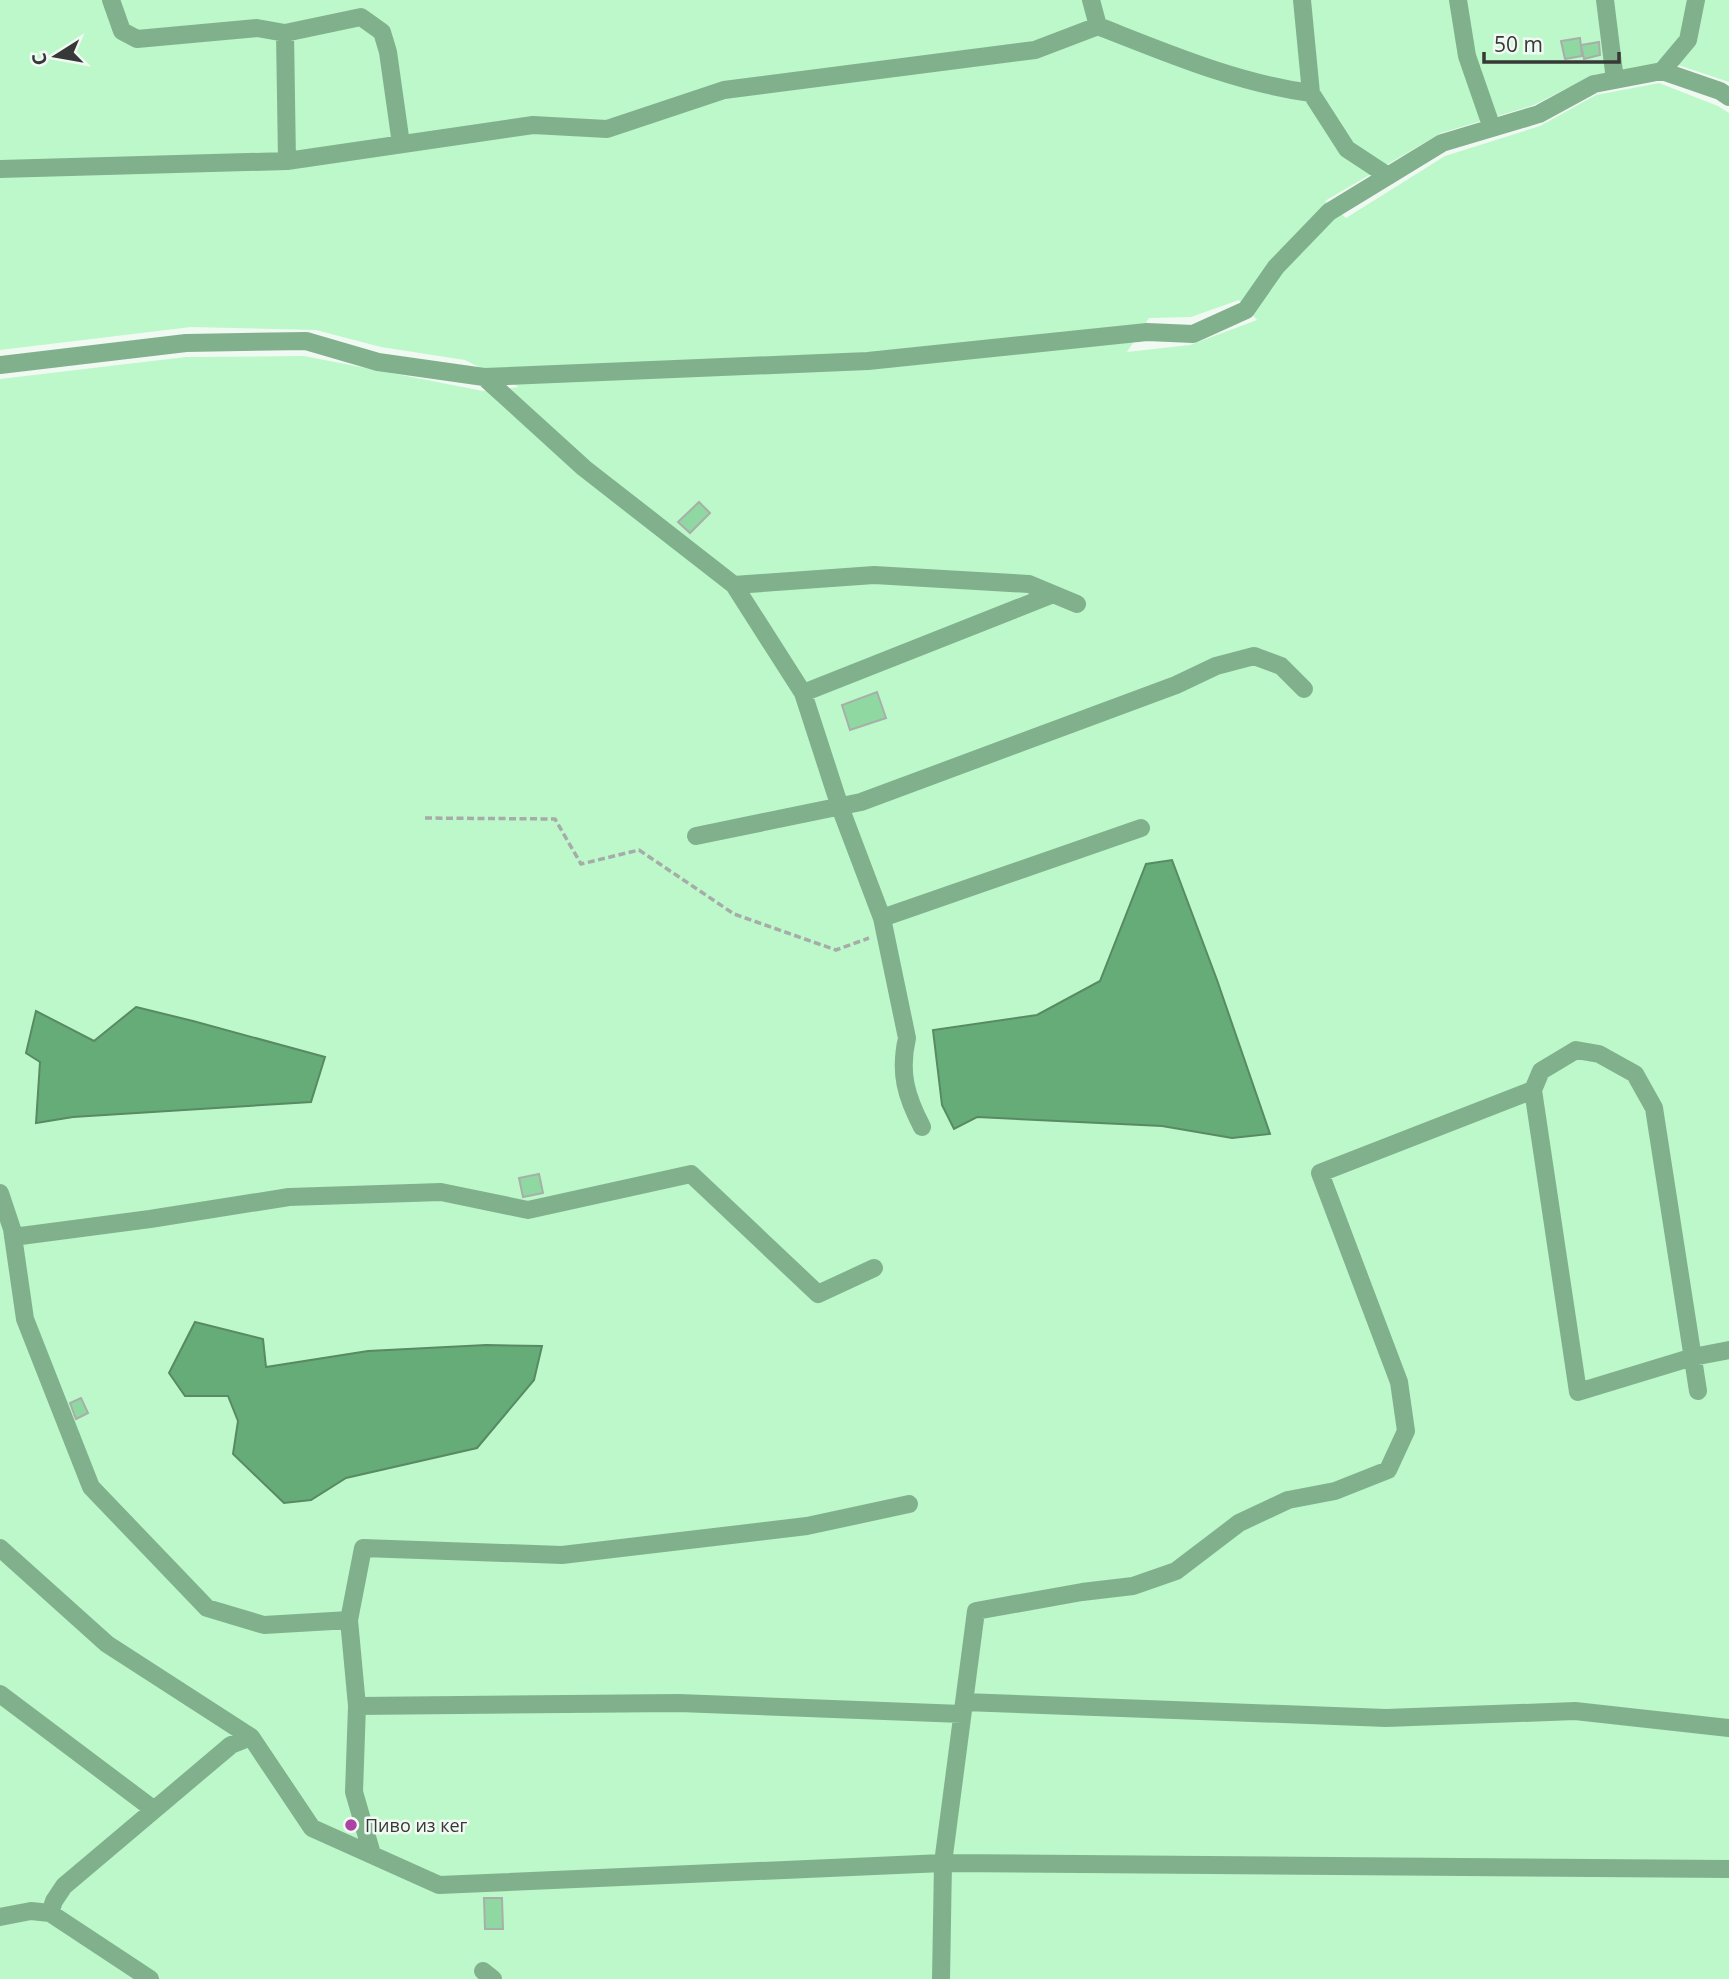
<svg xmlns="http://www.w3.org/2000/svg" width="1729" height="1979" font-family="'Open Sans',sans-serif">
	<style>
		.green { fill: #bdf8ca; fill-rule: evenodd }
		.water { fill: #66ac78; stroke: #588a64; stroke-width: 2 }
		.building { fill: #90d8a2; stroke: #a8afa9; stroke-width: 2 }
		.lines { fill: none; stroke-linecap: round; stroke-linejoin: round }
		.path { stroke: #a6aca7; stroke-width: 3.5; stroke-dasharray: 7 3.5; stroke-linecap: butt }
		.minor { stroke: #81b18c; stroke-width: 18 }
		.poi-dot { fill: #ac42a3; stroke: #f1f9f3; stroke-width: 2.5 }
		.labels { text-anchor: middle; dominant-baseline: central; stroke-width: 5; stroke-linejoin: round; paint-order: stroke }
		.poi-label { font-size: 18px; fill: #363937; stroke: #f1f9f3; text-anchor: start }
	</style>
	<rect width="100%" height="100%" fill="#f1f9f3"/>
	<path class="green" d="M0,0H1729V82L1669,62L1593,75L1534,105L1441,133L1325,201L1346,218L1445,156L1540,126L1596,95L1659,83L1718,106L1729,113V1979H0V379L186,357L304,356L483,391L519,387L465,360L381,347L316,330L191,327L0,350ZM1239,300L1257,320L1190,345L1127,352L1149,318L1191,317ZM1100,981L1232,1138L1162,1126L977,1117L954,1128L942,1105L933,1030L1037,1015ZM94,1041L73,1117L37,1123L40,1062ZM486,1345L542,1346L477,1448L346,1478L311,1500L239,1421L227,1396L266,1367L368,1351Z"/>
	<path class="water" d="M1172,860L1217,980L1270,1134L1232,1138L1162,1126L977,1117L954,1129L942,1105L933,1030L1037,1015L1100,981L1146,864Z
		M136,1007L193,1021L325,1057L311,1102L73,1117L36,1123L40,1062L26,1053L36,1011L94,1041Z
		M195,1322L263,1339L266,1367L368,1351L486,1345L542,1346L534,1380L477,1448L346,1478L311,1500L284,1503L233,1454L238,1421L228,1396H185L169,1373Z"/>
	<path class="building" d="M1580,38L1582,56L1565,59L1561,41Z
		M1599,42L1600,55L1584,59L1581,45Z
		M699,502L710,513L690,533L678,522Z
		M877,692L886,718L850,730L842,705Z
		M539,1174L543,1193L523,1197L519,1178Z
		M81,1398L88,1413L76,1419L70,1403Z
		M484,1898H502L503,1929H485Z"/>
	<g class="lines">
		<path class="path" d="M425,818L555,819L581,864L639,850L734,914L836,950L869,938"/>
		<path class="minor" d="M111,0L122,31L137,39L257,28L285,33L361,17L382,32L388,52L401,144
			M1091,0L1098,26
			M1458,0L1467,56L1492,128
			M1605,0L1615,80
			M285,33L287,161
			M1662,71L1688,40L1696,0
			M1311,93L1347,149L1388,176
			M0,169L287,161L533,125L607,129L724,90L1035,50L1098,26C1167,53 1237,83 1311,93L1302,0
			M0,365L186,343L306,341L378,362L484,377L868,361L1147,332L1193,334L1246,310L1276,267L1329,212L1442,143L1539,114L1594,84L1662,71L1720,91L1729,97
			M484,377L584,468L734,585L803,693L840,807L882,918L907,1038C899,1073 906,1096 922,1127
			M734,585L874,575L1029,584L1077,604
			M803,693L1051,595
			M696,836L861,802L1176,685L1216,666L1254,656L1281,666L1304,689
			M882,918L1141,828
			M1533,1090L1541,1071L1576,1050L1599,1054L1635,1074L1654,1108L1698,1391
			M0,1193L12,1229L25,1319L91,1487L207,1608L264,1625L349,1620L357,1706L679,1703L962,1714
			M13,1237L150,1219L289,1197L441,1192L528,1210L691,1174L818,1294L874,1268
			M1729,1350L1693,1357L1578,1392L1533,1090L1320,1173L1399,1382L1406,1431L1388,1470L1335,1491L1288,1500L1239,1523L1176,1571L1133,1586L1082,1592L976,1611L943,1863L1729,1869
			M0,1548L107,1644L251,1737L312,1828L439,1885L943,1863L941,1979
			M349,1620L363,1548L562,1555L807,1526L909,1504
			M0,1694L153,1809
			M964,1702L1386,1718L1575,1711L1729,1728
			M357,1706L354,1792L372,1854
			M50,1913L54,1901L64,1886L231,1745L251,1737
			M0,1917L31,1911L50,1913L150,1979
			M483,1971L493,1979"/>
	</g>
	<circle class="poi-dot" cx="351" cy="1825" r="7"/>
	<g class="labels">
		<g class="poi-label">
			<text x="365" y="1825">Пиво из кег</text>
		</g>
	</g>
	<g transform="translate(56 56) rotate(259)" stroke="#f1f9f3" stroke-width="5" paint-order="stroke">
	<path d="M0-5L12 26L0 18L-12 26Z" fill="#363937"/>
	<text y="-10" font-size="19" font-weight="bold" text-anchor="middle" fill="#363937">С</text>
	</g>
	<path d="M1484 52v10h135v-10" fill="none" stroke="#363937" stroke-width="3.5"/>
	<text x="1494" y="52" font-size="21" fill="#363937" stroke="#f1f9f3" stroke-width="5" paint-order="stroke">50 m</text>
</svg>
